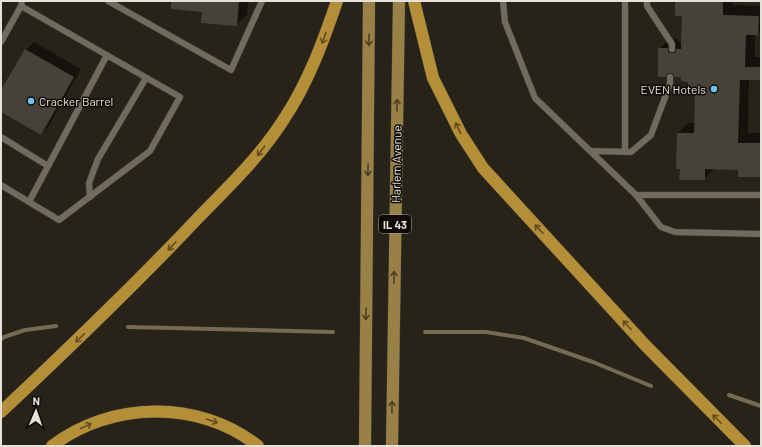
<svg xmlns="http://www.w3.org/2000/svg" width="762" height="447" font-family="Barlow,sans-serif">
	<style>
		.shadow { fill: #0007 }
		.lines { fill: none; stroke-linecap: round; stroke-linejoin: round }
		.stream { stroke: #756a53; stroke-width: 4 }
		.building { fill: #474238 }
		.service-casing { stroke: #433f38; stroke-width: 7 }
		.primary-casing { stroke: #433f38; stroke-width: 13 }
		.motorway-casing { stroke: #433f38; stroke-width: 13 }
		.service { stroke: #706a5f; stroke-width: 6 }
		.primary { stroke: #998047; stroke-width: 12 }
		.motorway { stroke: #b58f37; stroke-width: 12 }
		.oneway { stroke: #624e20 }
		.oneway2 { stroke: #4d4024 }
		.poi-dot { fill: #6cc3f2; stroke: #0f0c08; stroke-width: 1.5 }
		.labels { text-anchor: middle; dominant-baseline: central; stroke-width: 3; stroke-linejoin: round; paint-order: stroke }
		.shield { fill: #0f0c08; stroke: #a5a29c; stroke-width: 1 }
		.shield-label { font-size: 11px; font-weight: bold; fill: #e5e2dc }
		.poi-label { font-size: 12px; fill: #e5e2dc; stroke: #0f0c08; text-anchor: end }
		.street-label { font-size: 12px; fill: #e5e2dc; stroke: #0f0c08 }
	</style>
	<rect width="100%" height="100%" fill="#282319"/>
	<path class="shadow" d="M177,1H248L247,15L236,25Z
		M676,1H733V5L761,6V31L758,34H755V57H761V75L749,79L748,133H761V175L759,176L739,169L715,168L704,179L681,168L678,133L688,123H696V94L689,81L682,76L669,72L665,76L659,49L670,38L678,39V41L682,44L683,15Z
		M34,42L81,69L49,126L41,134L1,111V92L26,50Z"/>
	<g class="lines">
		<path class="stream" d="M128,327L333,332
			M425,332H486L524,338L593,362L651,386
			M1,339L4,337L25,330L56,326
			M729,395L761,406"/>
	</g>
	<path class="building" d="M171,1H239L237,26L201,23L202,12L171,9Z
		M675,1H723V15L759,16L758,35H746L745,67H761V80H740L738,143H761L760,177H738V170L705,169V180H679L680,169H676L677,133H694L695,95H688V82L681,81V77H674V74L670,73H667L666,77H658V48H668V52L672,53H675L676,49H681L682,16H675Z
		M25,49L74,77L41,135L1,112V90Z"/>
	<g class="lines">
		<defs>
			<path id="service" d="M108,1L231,70L262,1
				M503,1L505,22L535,98L636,195H761
				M625,1V152
				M647,1V6L672,44V49
				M1,42L21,6L22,1
				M1,137L48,166
				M591,151L631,152L651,135L670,84V77
				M1,185L59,220L150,151L180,97L21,6
				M636,195L661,227L675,232L761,234
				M90,197L89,183L98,159L146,78
				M29,202L107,55"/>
			<path id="primary" d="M365,446L369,1
				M392,446L399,1"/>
			<path id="motorway" d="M414,1L433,78L461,134L483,168L645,345L745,446
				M1,412C68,349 134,286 197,219C228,187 260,157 284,119C308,83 323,42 337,1
				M52,446C111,401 199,399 258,446"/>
		</defs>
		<use href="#service" class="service-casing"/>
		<use href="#primary" class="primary-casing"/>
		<use href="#motorway" class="motorway-casing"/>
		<use href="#service" class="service"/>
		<use href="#primary" class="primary"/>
		<use href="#motorway" class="motorway"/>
	</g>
	<defs><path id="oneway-shaft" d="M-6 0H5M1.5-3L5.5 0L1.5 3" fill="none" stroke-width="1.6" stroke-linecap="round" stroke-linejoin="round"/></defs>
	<g class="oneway">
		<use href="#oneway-shaft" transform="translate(324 38) rotate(110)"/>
		<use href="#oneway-shaft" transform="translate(458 128) rotate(-116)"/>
		<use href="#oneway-shaft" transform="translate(261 151) rotate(127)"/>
		<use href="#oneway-shaft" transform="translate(539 229) rotate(-132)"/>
		<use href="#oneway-shaft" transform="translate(172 246) rotate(133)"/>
		<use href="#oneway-shaft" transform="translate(627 325) rotate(-132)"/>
		<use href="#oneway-shaft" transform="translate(80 338) rotate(136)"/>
		<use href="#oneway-shaft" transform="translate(717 419) rotate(-135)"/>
		<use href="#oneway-shaft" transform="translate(212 421) rotate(19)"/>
		<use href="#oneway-shaft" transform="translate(86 426) rotate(-24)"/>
	</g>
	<g class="oneway2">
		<use href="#oneway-shaft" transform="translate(369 40) rotate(91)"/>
		<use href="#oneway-shaft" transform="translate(397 105) rotate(-89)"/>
		<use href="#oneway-shaft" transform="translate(368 170) rotate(91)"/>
		<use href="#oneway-shaft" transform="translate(394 277) rotate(-89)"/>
		<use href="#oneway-shaft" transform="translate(366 314) rotate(91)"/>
		<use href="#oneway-shaft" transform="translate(392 407) rotate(-89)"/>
	</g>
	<g class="poi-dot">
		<circle cx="714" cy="89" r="4"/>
		<circle cx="31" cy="101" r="4"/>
	</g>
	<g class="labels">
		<rect class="shield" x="379" y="215" width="32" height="18" rx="3"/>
		<g class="shield-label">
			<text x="395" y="224">IL 43</text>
		</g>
		<g class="poi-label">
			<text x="706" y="89">EVEN Hotels</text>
			<text x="39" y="101" text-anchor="start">Cracker Barrel</text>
		</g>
		<g class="street-label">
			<text transform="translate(396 164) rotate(-89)">Harlem Avenue</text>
		</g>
	</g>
	<rect width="762" height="447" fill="none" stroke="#e5e2dc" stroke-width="4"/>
	<g transform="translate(36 411) rotate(2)" stroke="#0f0c08" stroke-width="3" paint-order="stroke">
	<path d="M0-3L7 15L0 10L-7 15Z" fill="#e5e2dc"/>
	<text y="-6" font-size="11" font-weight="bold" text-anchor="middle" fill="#e5e2dc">N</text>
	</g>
</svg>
